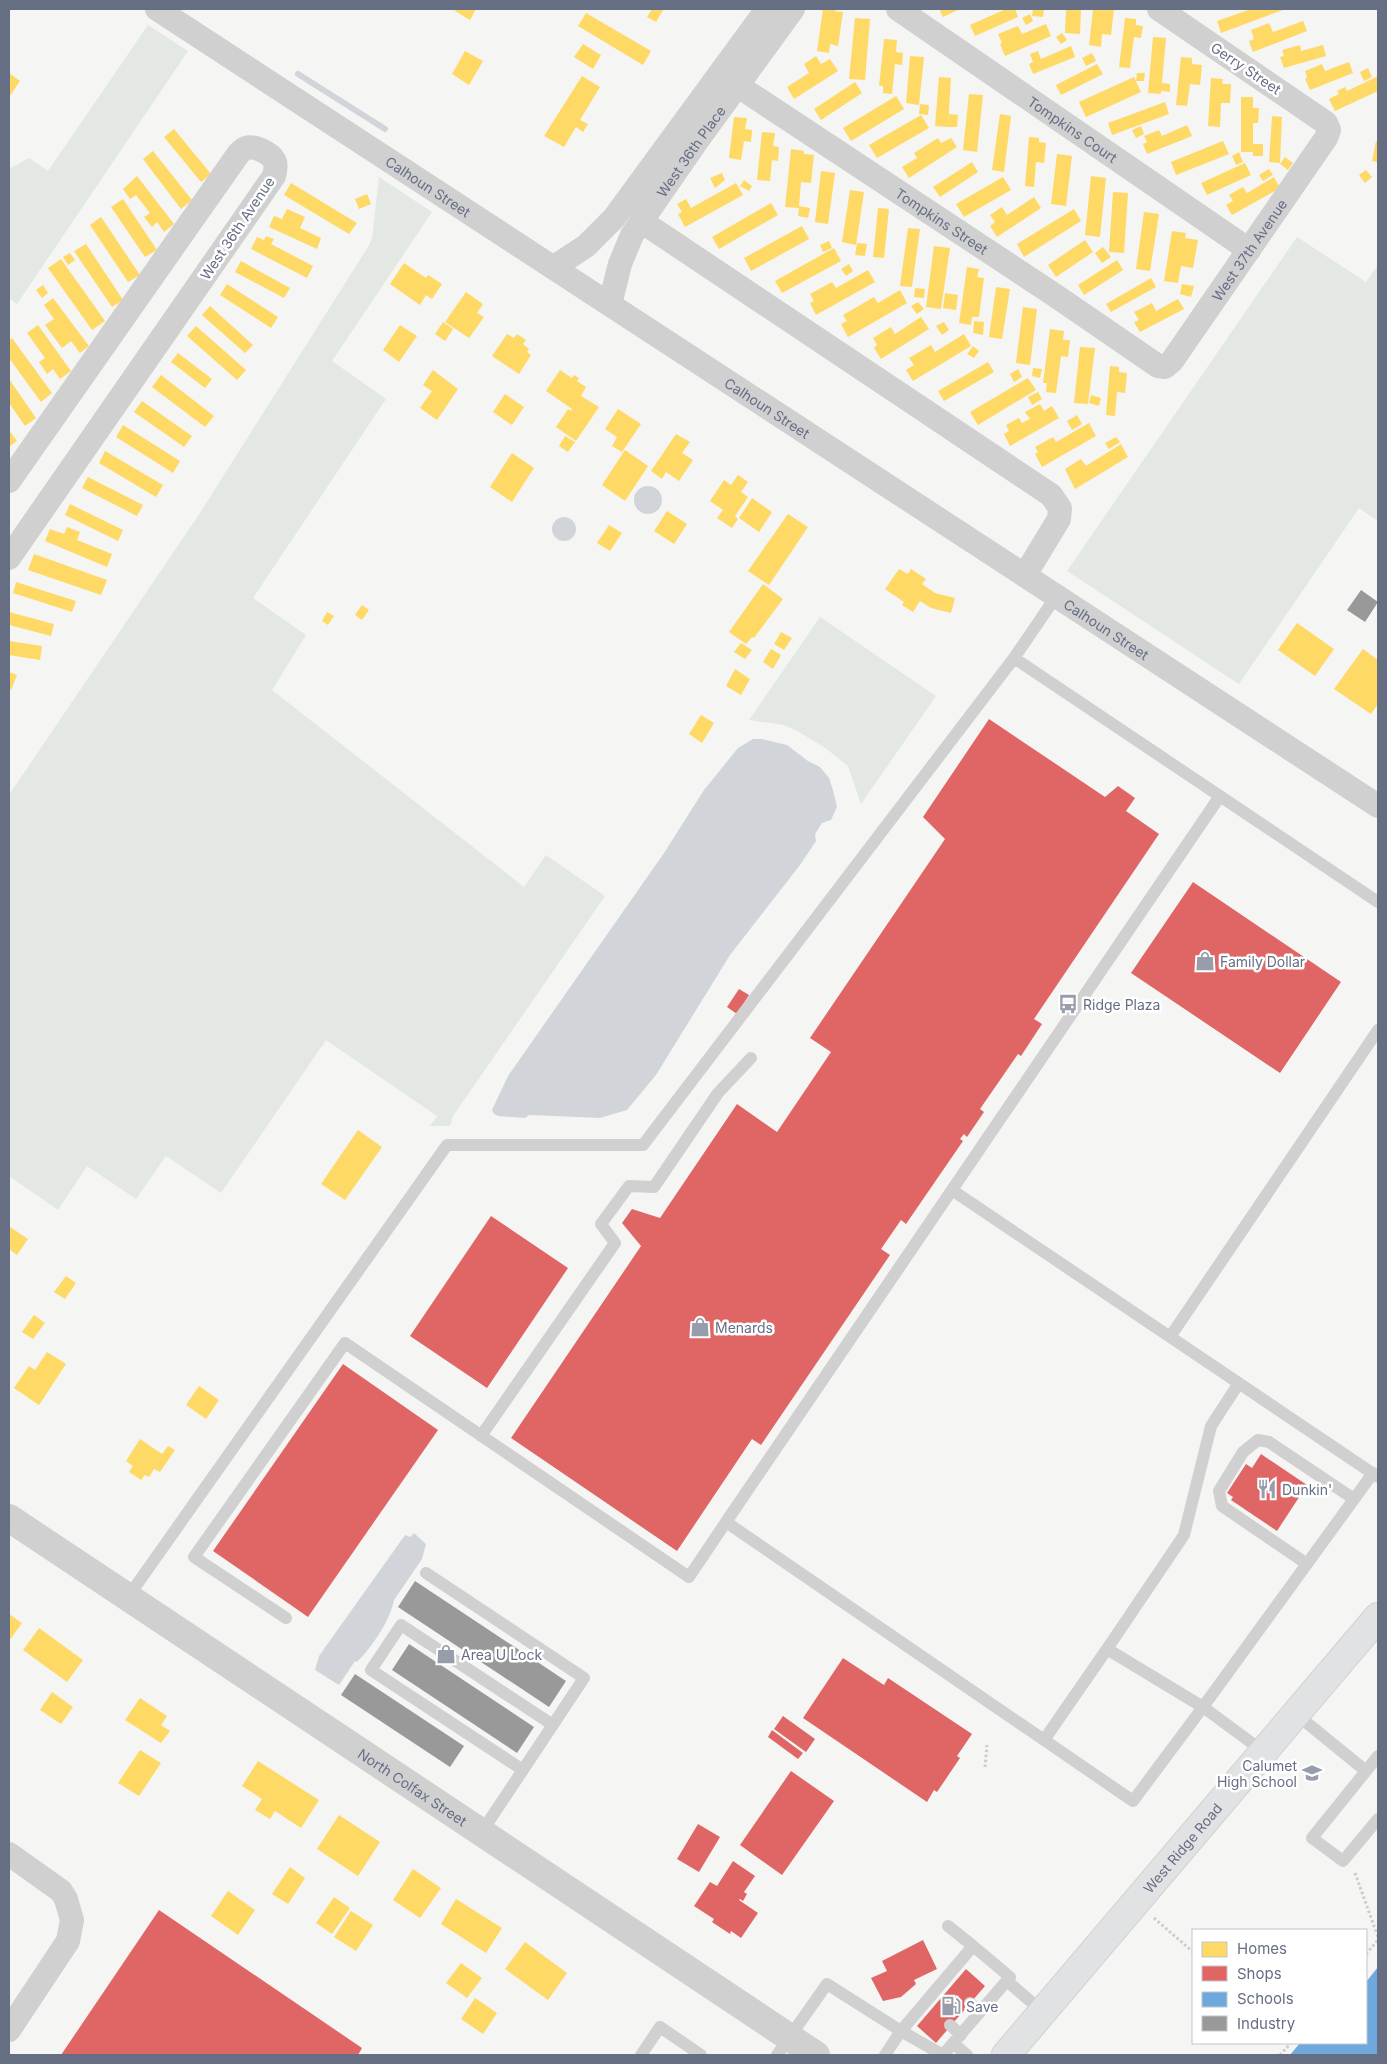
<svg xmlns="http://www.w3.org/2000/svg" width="1387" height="2064" font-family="Inter,sans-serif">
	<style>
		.green { fill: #e3e8e2 }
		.water { fill: #d1d5da }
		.homes { fill: #ffd966 }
		.shops { fill: #e06666 }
		.schools { fill: #6fa8dc }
		.industry { fill: #999 }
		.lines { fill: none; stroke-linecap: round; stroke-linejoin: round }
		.stream { stroke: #d1d5da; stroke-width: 6 }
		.primary-casing { stroke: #d1d1d2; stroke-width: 30 }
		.path { stroke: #ccccce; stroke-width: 3; stroke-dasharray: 2.5 2.5; stroke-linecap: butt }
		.service { stroke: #d0d0d1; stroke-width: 12 }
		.minor { stroke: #d0d0d1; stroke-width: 24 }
		.tertiary { stroke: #d0d0d1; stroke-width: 28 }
		.primary { stroke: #e1e2e3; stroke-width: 28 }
		.labels { text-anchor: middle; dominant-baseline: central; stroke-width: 5; stroke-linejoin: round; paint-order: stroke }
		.street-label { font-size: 14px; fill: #666e84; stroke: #fff }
		.poi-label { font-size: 14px; fill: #666e84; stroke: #fff; text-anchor: start }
	</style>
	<rect width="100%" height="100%" fill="#f5f5f4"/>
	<path class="green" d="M148,25L188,51L17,304L9,298V169L29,158L48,171Z
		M379,177L432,212L332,361L386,399L253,598L306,635L272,690L524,887L546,855L605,896L453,1116L450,1126H430L437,1116L326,1040L221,1193L166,1156L136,1199L87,1166L58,1210L9,1176V795L200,513L368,247L372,239Z
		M1297,237L1366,282L1378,265V521L1359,508L1239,684L1067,571Z
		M820,617L936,696L861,804L848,766L824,747L799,732L784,725L749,720Z"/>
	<path class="water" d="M634 500a14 14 0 1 1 28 0a14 14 0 1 1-28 0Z
		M552 529a12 12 0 1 1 24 0a12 12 0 1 1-24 0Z
		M753,739H762L787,745L808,761L820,767L829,778L833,790L837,807L831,820L822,823L815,834L816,841L800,865L730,955L656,1075L627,1110L600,1118L529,1115L525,1118L498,1116L494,1114L492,1110L508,1076L664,853L704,790L738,748Z
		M414,1533L426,1544L422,1559L394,1600C390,1621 372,1647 357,1662L355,1661L339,1685L315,1670L319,1656L405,1535L410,1537Z"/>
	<path class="homes" d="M456,9H476L470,20L455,11Z
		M652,9L663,10L656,22L647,17Z
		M823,9H835V11L843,12L838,46L830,44L829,53L817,51Z
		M939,9H960L943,17Z
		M1006,9H1015L1018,17L975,36L970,25Z
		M1033,9H1044L1043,17L1032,16Z
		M1066,9H1081L1080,34L1065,33Z
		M1093,9H1114L1111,35L1102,34L1101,47L1089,45Z
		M1251,9L1283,10L1221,33L1217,21Z
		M586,13L651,51L643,65L578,26Z
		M1030,14L1033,21L1026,25L1022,18Z
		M855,18L870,19L865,80L849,79Z
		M1125,18L1136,19V25L1143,26L1141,38L1134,37L1130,68L1119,67Z
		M1303,21L1307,31L1253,52L1249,41L1254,39L1251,30L1269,23L1273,32Z
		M1046,24L1051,36L1005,56L1000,44L1002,43L998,34L1018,26L1022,34Z
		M1062,33L1067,40L1061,44L1056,37Z
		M1153,37L1166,38L1162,83L1170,84V92L1161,91V94L1148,93Z
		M884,39L897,40L896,52L903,53L902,65L895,64L892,94L883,93V86H879Z
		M583,44L601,55L593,69L574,57Z
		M1300,45L1301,51L1323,45L1326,56L1284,68L1280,57L1284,56L1282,50Z
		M1071,46L1075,57L1033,74L1029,64L1033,62L1030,54L1038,51L1041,59Z
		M465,51L483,61L469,85L452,74Z
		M1092,53L1096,61L1086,66L1082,58Z
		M816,56L821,64L830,59L838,71L794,99L787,87L809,73L804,64Z
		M910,56L924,57L919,105L906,103Z
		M1181,57L1192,58V64L1202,65L1200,85L1190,84L1187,106L1176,105Z
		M1349,62L1353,73L1310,90L1305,79L1307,78L1305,71L1322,64L1325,71Z
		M1097,64L1103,74L1061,95L1056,85Z
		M1368,68L1372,77L1364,81L1360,72Z
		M9,73L20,81L9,97Z
		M1137,73H1145L1144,81H1136Z
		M582,76L600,87L580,120L588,124L583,132L576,127L564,147L544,136Z
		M1378,76V91L1335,111L1329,99L1339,94L1337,91L1345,87L1347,91Z
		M939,77L951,78L948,127L935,126Z
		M1134,77L1141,92L1086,117L1079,102Z
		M1211,78L1223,79L1222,84H1231L1230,103H1221L1220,127L1208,126Z
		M855,82L862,93L821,120L814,109Z
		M969,94L983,95L977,152L963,150Z
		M896,96L904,109L851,141L843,128Z
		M1241,97H1253V108H1259L1258,123H1253V144H1263V156H1253V152H1241Z
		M1165,102L1169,114L1112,135L1108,123Z
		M920,104L929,105L928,115L919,114Z
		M949,114L958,115L957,127H948Z
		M1000,114L1011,116L1004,172L992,170Z
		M921,115L929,128L877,158L869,145Z
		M1272,116L1282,117L1280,163L1269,162Z
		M734,117L747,118L745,129L752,130L751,142L744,141L741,160L729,158Z
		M1187,125L1192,136L1147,154L1143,144L1147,142L1144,136L1159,130L1162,136Z
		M1141,126L1144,134L1136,138L1132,130Z
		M174,129L211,174L201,182L164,137Z
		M762,132L775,133L773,146L779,147L778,161L772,160L770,181L757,180Z
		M1029,137L1039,138V142L1046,143L1044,163L1036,162L1034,187L1025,186Z
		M938,138L941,143L951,138L957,147L909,178L902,167L917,158L914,153Z
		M1223,141L1229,154L1176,175L1171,162Z
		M1376,141H1378V162L1372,161Z
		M791,149L804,151V154L814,155L811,183L801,182L799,206L810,208L808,218L798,216L799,208L785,207Z
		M153,151L192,200L181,209L143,159Z
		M1239,152L1243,162L1236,165L1232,156Z
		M1057,154L1072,156L1066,206L1051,204Z
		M1285,157L1293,163L1288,170L1280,164Z
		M972,162L978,172L940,197L933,187Z
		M1245,163L1251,175L1207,195L1201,183Z
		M1269,169L1273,175L1263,181L1259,175Z
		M1366,170L1372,177L1365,183L1359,175Z
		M821,171L835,173L828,224L815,222Z
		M722,173L725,180L715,188L710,178Z
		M137,176L174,224L164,232L157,222L152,227L144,217L150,213L136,195L130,199L123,189Z
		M1091,176L1106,178L1100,237L1085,235Z
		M1003,177L1011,190L964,217L956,204Z
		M1274,177L1280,188L1232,215L1226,205L1233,201L1229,195L1243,187L1247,193Z
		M744,180L752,186L749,191L740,186Z
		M291,183L357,223L349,234L284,195Z
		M736,183L743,195L685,227L678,214L682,212L677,204L686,199L691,208Z
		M850,190L864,192L856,245L842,242Z
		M1113,192L1128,193L1124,253L1109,252Z
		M367,194L371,204L359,209L355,199Z
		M1034,197L1041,208L997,237L990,226L995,222L990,215L1002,207L1007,215Z
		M123,199L157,250L145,257L111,207Z
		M771,203L778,215L719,249L712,237Z
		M878,208L889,209L884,258L873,257Z
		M287,209L305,217L300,228L321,238L317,249L269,227L274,216L282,219Z
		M1074,209L1081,221L1024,257L1017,244Z
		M1144,212L1159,214L1150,271L1136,269Z
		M101,217L140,275L128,282L90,225Z
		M802,226L809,239L751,271L744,258Z
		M908,228L920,229L912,287L900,286Z
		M1172,231L1186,233L1185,238L1198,240L1193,268L1181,266L1178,283L1164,281Z
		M266,236L274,239L271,244L313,266L307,278L251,249L257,237L264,240Z
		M1085,240L1093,252L1056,277L1048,265Z
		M829,241L832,248L823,252L820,245Z
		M857,243L867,244L865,256L855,255Z
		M86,244L123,300L112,307L74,251Z
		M934,246L950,248L941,309L926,307Z
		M1103,247L1111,257L1102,263L1095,253Z
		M834,248L841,261L782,293L775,281Z
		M70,253L75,260L68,265L63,257Z
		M61,259L105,321L92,330L48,268Z
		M1117,260L1123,270L1084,295L1078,285Z
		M241,261L290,288L284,298L235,272Z
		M404,263L426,278L428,275L442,284L432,299L426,295L420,305L390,284Z
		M849,264L853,271L846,276L841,269Z
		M967,267L979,269L977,277L984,278L979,317H972L971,325L959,323Z
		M868,270L875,282L816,315L810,303L814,301L810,294L832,282L836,288Z
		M1151,278L1156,287L1111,312L1106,304Z
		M227,284L278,317L271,328L220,295Z
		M1182,284L1194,286L1191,297L1180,294Z
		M43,285L48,293L42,298L36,290Z
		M996,287L1010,289L1002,339L989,337Z
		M915,288L925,289L924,298L914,297Z
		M900,290L907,303L848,337L841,324L847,321L843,315L874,297L878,303Z
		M466,292L483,304L477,313L484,317L469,338L445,322Z
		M945,293L958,295L956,310L943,308Z
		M53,298L89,346L80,353L71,341L62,348L45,325L54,319L44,305Z
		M1178,299L1184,309L1140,332L1134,322L1139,320L1134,312L1152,303L1156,311Z
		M918,302L924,309L917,314L911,306Z
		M210,306L253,345L245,353L202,315Z
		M1023,307L1037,309L1030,365L1016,363Z
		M921,317L929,329L881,359L874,348L877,345L873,338L891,327L895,334Z
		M974,321L984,322L983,335L973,333Z
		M443,322L453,329L445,341L435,334Z
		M944,322L949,330L942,335L936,326Z
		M38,325L71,371L60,379L53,369L47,374L39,362L45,358L27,333Z
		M400,325L417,336L399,362L383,350Z
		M196,326L246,370L237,380L187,336Z
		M1050,329L1064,331L1063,340H1070L1068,357L1061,356L1056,393L1046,392L1047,383H1043Z
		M507,334L514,338L517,334L526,340L523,344L529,349L527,352L531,355L519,374L492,356Z
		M964,334L971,346L913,381L906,370L914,365L909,358L931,345L935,352Z
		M12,338L52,393L41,402L9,358V341Z
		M973,346L979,351L974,358L967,354Z
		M1080,347L1095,348L1088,404L1074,403Z
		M178,353L212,379L205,388L171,362Z
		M988,362L994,372L944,401L938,391Z
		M1110,366L1119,367V372L1127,373L1125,393L1117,392L1115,416L1106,415Z
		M1033,368L1042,369L1040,378L1032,376Z
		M1018,369L1022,377L1014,382L1010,374Z
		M433,370L458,389L437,420L420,408L432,391L423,385Z
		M560,370L572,378L574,375L579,378L577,381L586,387L581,396L599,407L576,441L556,427L568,409L571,411L572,409L546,391Z
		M161,375L214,416L205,427L152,387Z
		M1028,378L1036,390L978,425L970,412Z
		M9,379L36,418L25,426L9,403Z
		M1038,392L1042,399L1032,405L1028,397Z
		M505,394L524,407L512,425L493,412Z
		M1091,395L1101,398L1099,406L1089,403Z
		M142,401L192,436L184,447L134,412Z
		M1040,404L1044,411L1052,406L1059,418L1010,446L1004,434L1009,431L1006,425L1019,418L1022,423L1030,419L1025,412Z
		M618,409L641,424L622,452L612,446L617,437L605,429Z
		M1077,415L1082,424L1072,430L1067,421Z
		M1089,423L1096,436L1042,467L1035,454L1038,452L1035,447L1053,437L1056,442Z
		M123,425L180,461L173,473L116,437Z
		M9,430L17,441L9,447Z
		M676,434L690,442L682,453L693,460L679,481L666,472L662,479L651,471Z
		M565,436L575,442L568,452L559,446Z
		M1116,437L1120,442L1109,449L1105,443Z
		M1121,444L1128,457L1075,489L1065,469L1081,459L1086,466Z
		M625,450L648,466L625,501L602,485Z
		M105,451L163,485L156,497L99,463Z
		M512,453L534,468L512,502L490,487Z
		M738,475L748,482L741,492L748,497L735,516L738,519L732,528L717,518L723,510L710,501L724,480L731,485Z
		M88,477L143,505L137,516L82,488Z
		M752,498L772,512L759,532L739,518Z
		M70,504L123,530L118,541L65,515Z
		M667,511L687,524L674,544L654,531Z
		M788,514L808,527L769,585L748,571Z
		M609,525L622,533L610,551L597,543Z
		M67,527L80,532L77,540L112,554L107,567L45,541L50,529L64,534Z
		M34,554L107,580L101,595L28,570Z
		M899,569L908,574L911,569L926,579L922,584L935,593L955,598L951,613L931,608L920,601L913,612L902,605L904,602L885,589Z
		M16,582L76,601L72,612L13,593Z
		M763,584L783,599L754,638L752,637L746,644L729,632Z
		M362,605L369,610L362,620L355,615Z
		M9,612L54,624L51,636L9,625Z
		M327,612L334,616L328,625L322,621Z
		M1297,623L1334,649L1315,676L1278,650Z
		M781,632L792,638L784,650L774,644Z
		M9,641L42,646L40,660L9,655Z
		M741,643L752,650L745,659L734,652Z
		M771,649L781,655L773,669L763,662Z
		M1363,649L1378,660V704L1371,714L1334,689Z
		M735,669L750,679L741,695L726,686Z
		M9,672L17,675L11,690L9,689Z
		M701,715L714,723L702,743L689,734Z
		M358,1130L382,1147L345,1200L321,1184Z
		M10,1227L28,1239L17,1255L9,1249Z
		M66,1276L76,1283L65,1299L54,1292Z
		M34,1315L45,1323L33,1339L22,1332Z
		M47,1352L66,1364L39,1405L14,1388L29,1366L35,1370Z
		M199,1386L219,1400L206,1419L186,1405Z
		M140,1439L162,1454L168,1446L175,1450L160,1472L154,1469L149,1477L145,1475L141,1480L129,1472L133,1466L126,1461Z
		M9,1614L22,1623L9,1641Z
		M39,1628L83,1660L67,1682L23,1650Z
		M52,1692L73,1707L61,1724L40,1710Z
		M140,1698L167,1716L161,1725L170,1731L161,1743L125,1720Z
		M140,1750L161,1763L139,1796L118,1783Z
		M258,1761L319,1800L301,1828L275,1811L270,1819L255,1810L262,1799L242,1786Z
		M339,1815L380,1842L358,1876L317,1849Z
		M290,1867L305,1878L288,1904L272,1894Z
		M413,1869L441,1888L420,1918L393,1900Z
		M228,1891L255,1910L238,1935L211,1916Z
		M334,1897L350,1908L332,1934L316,1923Z
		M456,1899L502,1928L486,1953L441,1924Z
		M351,1911L373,1925L356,1951L334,1937Z
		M525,1942L567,1973L548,2000L505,1969Z
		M461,1963L482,1978L467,1998L446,1983Z
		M475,1998L497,2013L483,2034L461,2019Z"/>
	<path class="shops" d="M989,719L1105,797L1118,786L1135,798L1126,811L1159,834L1034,1019L1042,1024L1021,1056L1018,1054L980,1109L984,1112L967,1137L964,1134L960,1139L963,1141L906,1224L901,1220L881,1249L890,1255L761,1445L752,1439L677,1551L511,1438L641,1246L622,1223L632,1209L660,1218L737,1104L777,1132L831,1052L810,1038L945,839L923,817Z
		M1193,882L1341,982L1280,1073L1131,973Z
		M739,989L749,995L737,1014L727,1007Z
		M491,1216L568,1268L487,1388L410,1336Z
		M343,1364L438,1430L308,1617L213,1551Z
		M1261,1454L1307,1485L1277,1531L1231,1500L1233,1497L1227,1493L1246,1464L1252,1468Z
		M843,1658L884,1685L888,1678L972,1734L957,1756L960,1758L937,1792L934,1790L927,1802L803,1718Z
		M783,1716L815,1739L806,1752L774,1729Z
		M772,1730L803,1753L798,1759L768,1737Z
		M791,1771L834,1801L782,1875L740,1845Z
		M698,1824L720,1837L699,1872L677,1859Z
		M733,1861L755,1876L744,1892L747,1894L743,1901L740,1899L739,1900L758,1913L741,1938L731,1931L730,1934L712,1922L714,1919L694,1906L710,1882L717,1886Z
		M159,1910L362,2048L358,2055H61Z
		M923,1940L937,1969L914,1980L916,1984L901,1997L883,2001L871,1978L887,1971L882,1961Z
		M966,1969L985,1986L936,2043L917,2026Z"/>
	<path class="schools" d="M1378,1967V2055H1290L1300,2043H1366V1982Z"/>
	<path class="industry" d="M1361,590L1378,602L1365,622L1347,610Z
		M415,1581L566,1681L549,1707L398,1607Z
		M409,1644L534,1727L517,1753L392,1670Z
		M355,1674L464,1746L450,1767L341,1695Z"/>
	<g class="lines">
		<path class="stream" d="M298,74L385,129"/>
		<defs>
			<g id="primary">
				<path id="s6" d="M1006,2055L1378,1617"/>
			</g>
		</defs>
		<use href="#primary" class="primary-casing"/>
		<path class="path" d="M985,1767L987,1745
			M1355,1873L1378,1937
			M1154,1918L1193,1952
			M1366,1954L1378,1940
			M1280,2055L1291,2043"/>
		<path class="service" d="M1057,595L1014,658L1378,902
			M1220,796L726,1522L1133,1801L1203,1707L1264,1752
			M952,1190L1378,1477
			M1170,1337L1378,1030
			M1239,1383L1211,1426L1184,1535L1107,1649L1203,1707L1373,1473
			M481,1436L615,1243L601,1224L629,1186L654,1187L718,1093L751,1058
			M1307,1564L1222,1506L1219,1491L1243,1452L1258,1440L1269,1442L1354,1499
			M426,1573L584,1678L481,1833
			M128,1597L447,1145H643L1014,658
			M286,1618L194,1557L345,1343L689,1577L726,1522
			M1296,1714L1366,1771L1378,1756
			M1044,1740L1107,1649
			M523,1770L371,1670L401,1625L553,1725
			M1366,1771L1312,1838L1343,1861L1378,1819
			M948,1926L973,1946
			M973,1946L1010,1977L943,2055L901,2031Z
			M1007,1981L1043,2012
			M970,2003L980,2012
			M950,2025L961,2035
			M953,2043L967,2055
			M641,2055L660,2027L701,2055
			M777,2055L827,1984L901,2031L885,2055"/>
		<g class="minor">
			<path id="s1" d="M157,9L1378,806"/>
			<path id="s2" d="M898,9L1249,250"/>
			<path id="s3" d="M720,74L1053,294L1158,366L1165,367L1172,361L1326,138L1329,130L1326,123L1159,9"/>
			<path d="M641,221L1051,495L1060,508L1059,519L1025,575"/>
			<path d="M554,267L586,246L614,218L767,9"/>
			<path id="s4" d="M610,304L620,264L632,235L697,141L793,9"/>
			<path d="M9,481L239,153C242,151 243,149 246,148C254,145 270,153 274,160C277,165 275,171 274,176L9,558"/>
			<path d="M9,1854L61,1891L66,1899L72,1920L68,1941L9,2030"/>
		</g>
		<path class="tertiary" id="s5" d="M9,1518L816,2055"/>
		<use href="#primary" class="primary"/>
	</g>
	<defs>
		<symbol id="shop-bare" viewBox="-9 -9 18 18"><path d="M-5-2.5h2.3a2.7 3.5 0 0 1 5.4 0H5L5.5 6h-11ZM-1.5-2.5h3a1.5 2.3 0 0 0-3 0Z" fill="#989dab" stroke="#fff" stroke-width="2.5" paint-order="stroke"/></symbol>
		<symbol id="bus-bare" viewBox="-9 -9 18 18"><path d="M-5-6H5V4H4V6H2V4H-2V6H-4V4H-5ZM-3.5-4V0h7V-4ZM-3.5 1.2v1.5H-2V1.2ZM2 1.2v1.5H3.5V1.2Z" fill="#989dab" stroke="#fff" stroke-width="2.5" paint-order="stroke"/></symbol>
		<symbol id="restaurant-bare" viewBox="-9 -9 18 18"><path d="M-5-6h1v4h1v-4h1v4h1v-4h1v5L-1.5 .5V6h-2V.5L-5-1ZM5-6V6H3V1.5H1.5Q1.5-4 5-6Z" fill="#989dab" stroke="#fff" stroke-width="2.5" paint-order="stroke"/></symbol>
		<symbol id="school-bare" viewBox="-9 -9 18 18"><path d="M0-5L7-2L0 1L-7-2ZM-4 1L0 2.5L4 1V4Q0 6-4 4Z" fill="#989dab" stroke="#fff" stroke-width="2.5" paint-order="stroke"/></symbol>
		<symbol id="fuel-bare" viewBox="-9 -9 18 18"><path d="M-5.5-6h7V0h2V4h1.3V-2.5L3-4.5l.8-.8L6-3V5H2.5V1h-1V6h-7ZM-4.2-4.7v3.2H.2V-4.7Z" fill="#989dab" stroke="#fff" stroke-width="2.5" paint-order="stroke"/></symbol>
	</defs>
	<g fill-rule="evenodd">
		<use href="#shop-bare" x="1191" y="947" width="28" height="28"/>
		<use href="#bus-bare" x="1054" y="990" width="28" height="28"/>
		<use href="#shop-bare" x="686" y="1313" width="28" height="28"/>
		<use href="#restaurant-bare" x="1253" y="1475" width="28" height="28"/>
		<use href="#shop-bare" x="432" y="1640" width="28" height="28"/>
		<use href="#school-bare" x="1298" y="1759" width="28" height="28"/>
		<use href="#fuel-bare" x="937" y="1992" width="28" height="28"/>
	</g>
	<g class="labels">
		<g class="street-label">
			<text transform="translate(1246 68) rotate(34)">Gerry Street</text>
			<text stroke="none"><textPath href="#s2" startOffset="212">Tompkins Court</textPath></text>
			<text stroke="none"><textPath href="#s4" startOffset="175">West 36th Place</textPath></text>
			<text stroke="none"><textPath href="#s1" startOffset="324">Calhoun Street</textPath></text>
			<text stroke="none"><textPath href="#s3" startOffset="266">Tompkins Street</textPath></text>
			<text transform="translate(237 228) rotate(-56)">West 36th Avenue</text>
			<text stroke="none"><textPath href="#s3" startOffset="678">West 37th Avenue</textPath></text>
			<text stroke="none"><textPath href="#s1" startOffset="729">Calhoun Street</textPath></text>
			<text stroke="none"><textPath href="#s1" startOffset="1134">Calhoun Street</textPath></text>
			<text stroke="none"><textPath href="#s5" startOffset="485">North Colfax Street</textPath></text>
			<text stroke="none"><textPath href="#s6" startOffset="272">West Ridge Road</textPath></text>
		</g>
		<g class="poi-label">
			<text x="1220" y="961">Family Dollar</text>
			<text x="1083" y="1004">Ridge Plaza</text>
			<text x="715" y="1327">Menards</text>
			<text x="1282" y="1489">Dunkin'</text>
			<text x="461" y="1654">Area U Lock</text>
			<text x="1297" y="1765" text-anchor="end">Calumet<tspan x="1297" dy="16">High School</tspan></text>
			<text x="966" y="2006">Save</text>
		</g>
	</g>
	<rect width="1387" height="2064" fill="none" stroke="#666e84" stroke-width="20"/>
	<rect x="1192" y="1929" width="175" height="115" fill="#ffffff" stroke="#c2c5ce"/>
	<rect x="1202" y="1942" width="25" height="15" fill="#ffd966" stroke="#c2c5ce"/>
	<text x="1237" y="1954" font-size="15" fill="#666e84">Homes</text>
	<rect x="1202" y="1966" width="25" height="15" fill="#e06666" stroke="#c2c5ce"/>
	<text x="1237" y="1979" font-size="15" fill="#666e84">Shops</text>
	<rect x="1202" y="1992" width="25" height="15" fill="#6fa8dc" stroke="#c2c5ce"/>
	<text x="1237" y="2004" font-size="15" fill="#666e84">Schools</text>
	<rect x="1202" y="2016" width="25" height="15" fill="#999999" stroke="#c2c5ce"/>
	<text x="1237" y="2029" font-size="15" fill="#666e84">Industry</text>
</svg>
